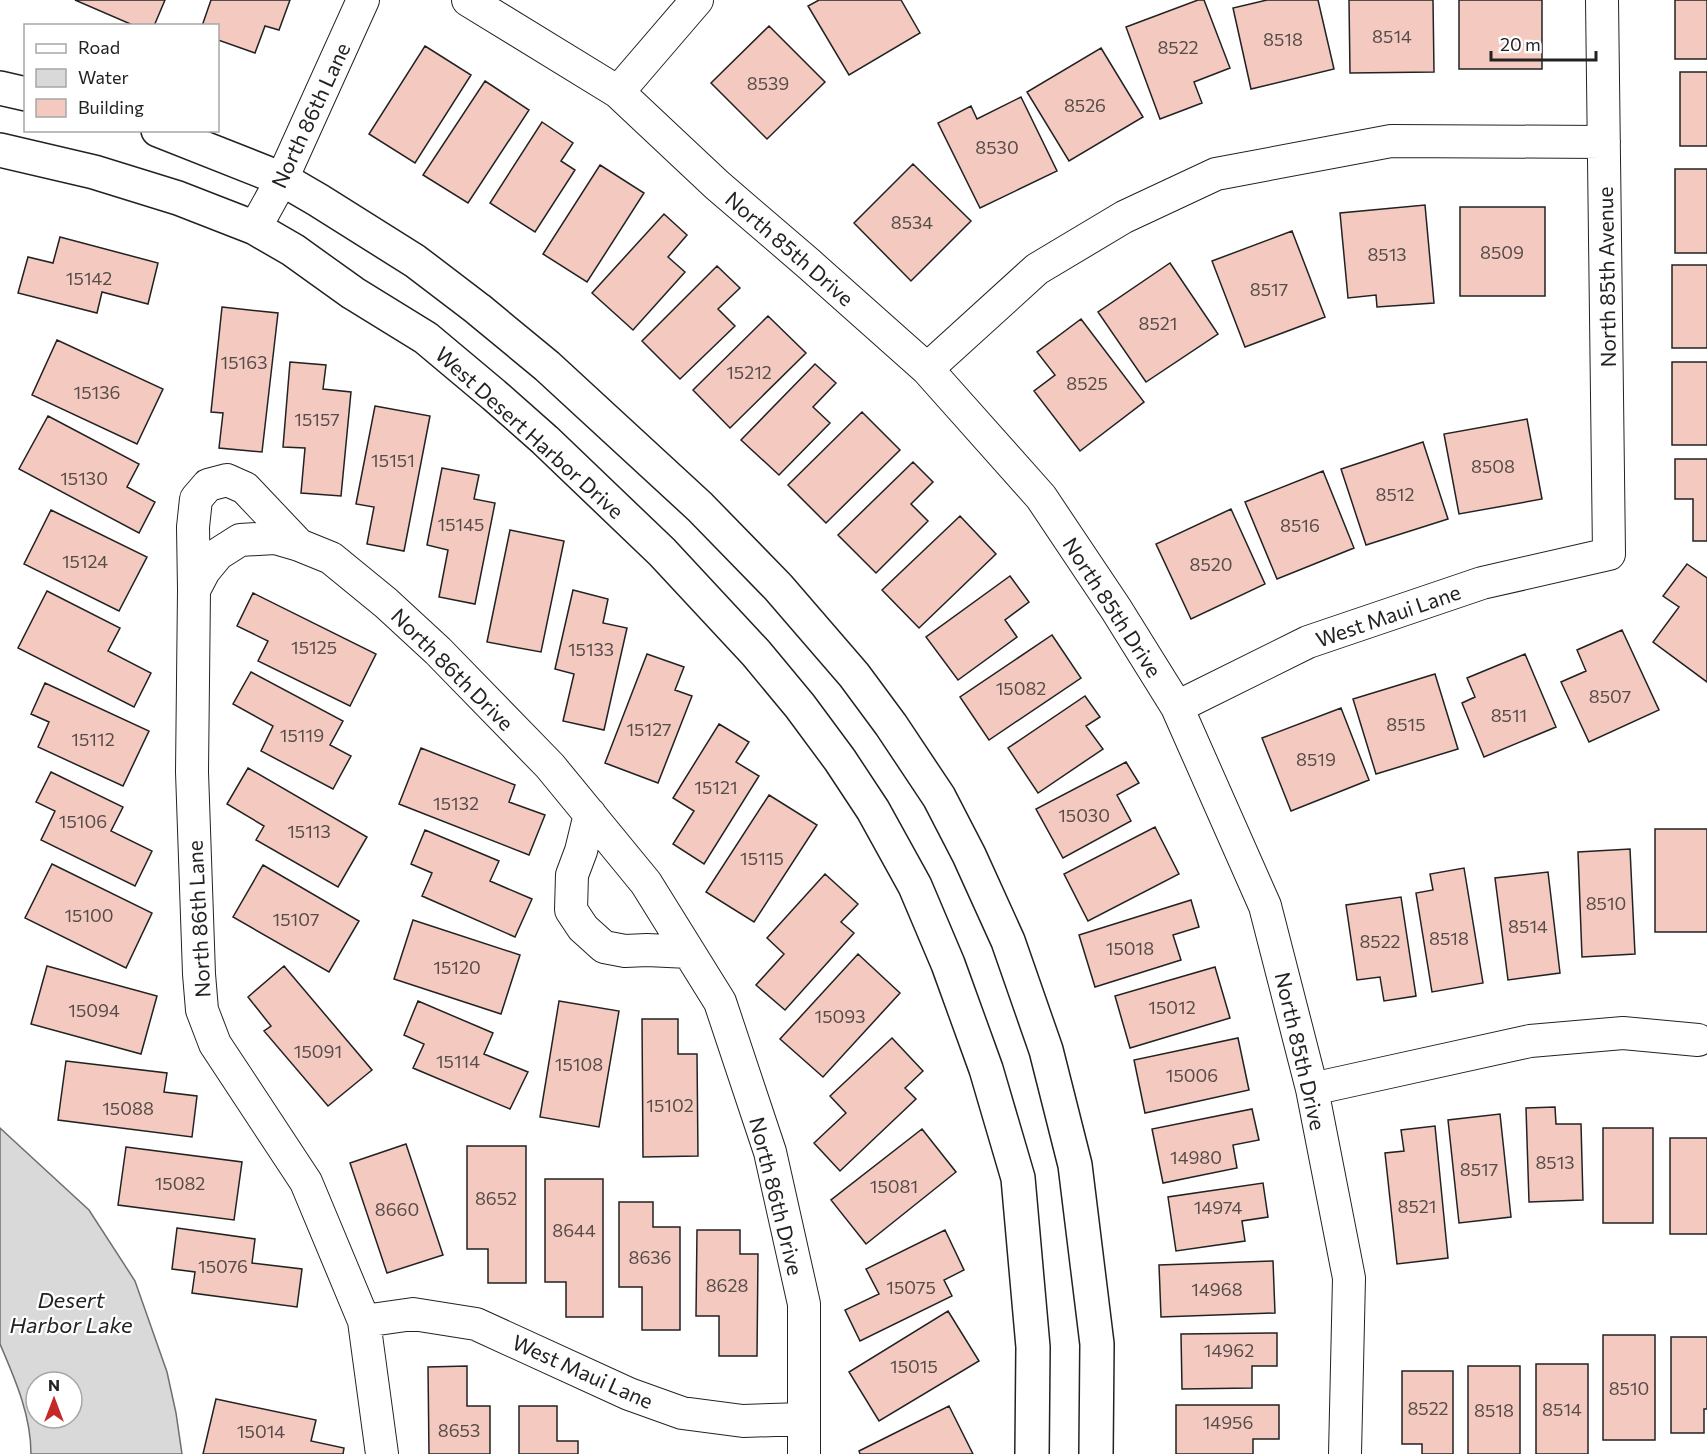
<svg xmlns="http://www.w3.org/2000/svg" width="1707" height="1454" font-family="Commissioner,sans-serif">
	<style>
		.water { fill: #d9d9d9; stroke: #6f6f6f; stroke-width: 1.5; fill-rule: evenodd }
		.building { fill: #f3c9c0; stroke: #222; stroke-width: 1.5 }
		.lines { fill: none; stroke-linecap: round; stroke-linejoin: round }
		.street-casing { stroke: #222; stroke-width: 34 }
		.secondary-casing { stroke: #222; stroke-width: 36 }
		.street { stroke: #fff; stroke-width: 32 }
		.secondary { stroke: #fff; stroke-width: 33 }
		.labels { text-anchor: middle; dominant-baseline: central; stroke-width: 4.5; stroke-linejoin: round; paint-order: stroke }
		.number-label { font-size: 18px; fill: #564c4a }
		.street-label { font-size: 21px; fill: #222; stroke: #fff }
		.water-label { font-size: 22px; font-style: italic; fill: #222; stroke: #fff }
	</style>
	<rect width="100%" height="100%" fill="#fff"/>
	<path class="water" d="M0,1128L89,1210L135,1281L167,1372L176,1413L182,1454H31C31,1415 15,1379 0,1344ZM36,1382H72V1418H36Z"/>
	<path class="building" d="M75,0H165L154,26H135Z
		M211,0H290L279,30L265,26L255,53L218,40V26H202Z
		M819,0H901L920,33L849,75L808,6Z
		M1198,0H1204L1230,68L1194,82L1202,103L1160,119L1126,27Z
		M1267,0H1318L1334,69L1251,89L1233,8Z
		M1349,0H1433L1434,72L1350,73Z
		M1459,0H1542V69H1459Z
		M1675,0H1707V59H1675Z
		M769,26L825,82L767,139L711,83Z
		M425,46L471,75L415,163L369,134Z
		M1101,48L1143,117L1069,161L1027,92Z
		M1680,72H1707V146H1680Z
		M485,81L529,110L468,203L423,175Z
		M1021,97L1057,171L980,208L938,123L971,106L977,119Z
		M542,122L573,143L561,161L575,170L535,232L490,203Z
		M913,164L971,221L911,281L854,223Z
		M600,165L644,193L587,282L543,254Z
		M1675,169H1707V253H1675Z
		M1425,205L1434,303L1377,307L1376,295L1348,298L1340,213Z
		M1460,207H1545V296H1460Z
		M664,214L687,235L668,257L685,272L633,330L592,293Z
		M1292,231L1325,317L1245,347L1212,261Z
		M60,237L158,263L148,304L102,292L97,313L18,293L28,257L53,263Z
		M1170,263L1218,334L1146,382L1098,312Z
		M1672,265H1707V348H1672Z
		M717,266L740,288L718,309L735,326L680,379L642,341Z
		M222,307L278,313L262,452L219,448L223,413L211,412Z
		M768,316L806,353L730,428L693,390Z
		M1081,319L1144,402L1080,451L1034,391L1055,375L1037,352Z
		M57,340L163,389L137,444L32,395Z
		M290,362L326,365L323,389L351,392L341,496L301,493L305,448L283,447Z
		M1672,362H1707V445H1672Z
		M815,364L836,383L813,407L830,423L779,475L741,440Z
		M375,406L430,416L404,551L367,544L374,507L356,504Z
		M862,412L900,450L826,523L788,485Z
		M48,416L139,464L127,487L155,502L139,533L19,469Z
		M1527,419L1542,499L1459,514L1444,434Z
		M1423,442L1448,519L1366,545L1341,469Z
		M1675,459H1707V541H1693V499H1675Z
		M913,462L933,482L911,504L928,521L876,573L838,535Z
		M442,468L479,475L474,499L495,503L475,604L439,597L448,550L427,545Z
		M1323,471L1354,548L1277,579L1245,502Z
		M1231,509L1265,584L1191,619L1156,544Z
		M51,510L147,557L119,611L24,564Z
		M960,516L996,554L919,628L882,590Z
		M510,530L564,541L541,652L487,642Z
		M1687,564L1707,578V682L1653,642L1679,607L1663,596Z
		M1010,576L1029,602L1005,620L1017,637L958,680L926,637Z
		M573,590L608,599L603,623L627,628L604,730L563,721L574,674L555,669Z
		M47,591L120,628L108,651L151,673L134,707L18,648Z
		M253,593L376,654L350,706L258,661L268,641L237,626Z
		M1622,630L1659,710L1589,742L1561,682L1586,671L1577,650Z
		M1052,635L1081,678L989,740L960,697Z
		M647,654L684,667L675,690L692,696L658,783L605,763Z
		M1525,654L1556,727L1484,757L1462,703L1475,697L1467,678Z
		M251,672L343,721L330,745L351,756L333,789L261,751L273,726L233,704Z
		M1435,674L1458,749L1376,774L1353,699Z
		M45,683L149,731L123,786L38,747L49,722L31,714Z
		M1085,696L1100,717L1086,726L1103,749L1038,793L1008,748Z
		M1341,708L1369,780L1291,811L1262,738Z
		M719,724L749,742L736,762L759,776L704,864L673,844L694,811L673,798Z
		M421,748L515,785L509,802L545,815L529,855L399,804Z
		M1126,762L1139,783L1117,795L1131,821L1063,858L1036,809Z
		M248,768L367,837L338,887L256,840L264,826L227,804Z
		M51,772L123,807L111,831L152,851L135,886L41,840L55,811L36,802Z
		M769,795L817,825L754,922L706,892Z
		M1155,827L1179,874L1088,921L1064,874Z
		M1655,829H1707V932H1655Z
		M425,830L499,861L490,881L532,899L515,937L422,896L432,873L411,864Z
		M1630,849L1635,954L1582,957L1578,852Z
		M52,864L152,913L126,968L25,918Z
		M263,865L359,921L329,972L233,917Z
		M1464,868L1483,983L1432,992L1416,893L1433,890L1430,874Z
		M1548,872L1560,973L1508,980L1495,878Z
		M825,874L858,904L841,922L854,933L785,1010L756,985L784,954L767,938Z
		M1401,897L1416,996L1384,1001L1380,977L1357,980L1346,905Z
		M1191,900L1199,927L1173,935L1181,960L1095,987L1079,935Z
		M413,920L520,955L501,1014L394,979Z
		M858,954L900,993L823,1077L780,1039Z
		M47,966L157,996L141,1054L31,1024Z
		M284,966L372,1070L328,1106L264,1031L271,1026L248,997Z
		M1215,967L1230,1018L1130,1048L1115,996Z
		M418,1001L493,1033L484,1054L528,1072L510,1109L413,1068L424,1044L404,1035Z
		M559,1001L619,1011L599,1127L540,1117Z
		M642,1019H678V1054H697L698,1156L643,1157Z
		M892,1038L923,1071L905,1088L916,1099L840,1171L814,1143L846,1113L830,1096Z
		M1238,1038L1249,1090L1145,1113L1134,1060Z
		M66,1061L167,1073L164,1092L197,1096L192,1137L58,1120Z
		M1555,1107L1556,1124H1581L1583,1200L1529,1202L1526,1108Z
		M1252,1109L1259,1140L1233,1145L1237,1168L1163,1183L1152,1129Z
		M1500,1114L1511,1217L1459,1223L1448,1120Z
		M1435,1126L1448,1258L1397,1264L1385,1153L1404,1151L1401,1130Z
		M1603,1128H1653V1223H1603Z
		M922,1129L956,1172L866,1244L831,1200Z
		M1670,1138H1707V1234H1670Z
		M406,1144L443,1255L387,1273L350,1163Z
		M467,1146H526V1283H488V1249H467Z
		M126,1147L242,1162L234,1220L118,1205Z
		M545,1179H603V1317H566V1282H545Z
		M1263,1183L1268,1217L1242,1221L1245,1241L1176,1251L1168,1197Z
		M619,1202H653V1227H680V1330H642V1287H619Z
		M177,1228L255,1239L252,1263L302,1269L297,1307L192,1293L195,1272L172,1269Z
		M697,1230H740V1254H758L757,1356H719V1316H696Z
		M945,1230L964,1270L944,1280L952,1296L860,1341L845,1310L879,1294L866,1269Z
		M1273,1261L1275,1313L1161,1317L1159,1265Z
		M948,1311L979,1361L879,1421L849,1372Z
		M1277,1333V1366H1252V1388L1182,1389L1181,1334Z
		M1603,1335H1655V1440H1603Z
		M1671,1337H1707V1409H1704V1433H1671Z
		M1536,1364H1588V1454H1536Z
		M467,1366V1406H490V1454H429L428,1367Z
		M1468,1366H1520V1454H1468Z
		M1402,1371H1453V1454H1422V1444H1402Z
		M216,1399L316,1420L311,1441L344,1448L343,1454H203Z
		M1176,1405H1279V1439H1253V1454H1176Z
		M519,1406H557V1441H578V1454H519Z
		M949,1406L973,1454H860L859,1451Z"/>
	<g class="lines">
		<defs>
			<path id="street" d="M468,0L618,92L717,185L809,264L927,369L1041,497L1116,609L1177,707L1265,906L1312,1089L1349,1278L1345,1454
				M618,92L697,0
				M255,228L282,179L363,0
				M927,369L1037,269L1124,217L1216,174L1391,141L1604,142
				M194,590L193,527L196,499L208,485L227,480L245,488L299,545
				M1177,707L1308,642L1482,583L1609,554L1602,0
				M590,814L581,851L572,875L571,910L583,928L604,947L625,951L647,950L689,952
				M1312,1089L1530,1041L1623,1033L1698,1040
				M364,1321L413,1314L476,1324L629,1394L682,1413L743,1421L804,1419
				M382,1454L364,1321L306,1182L215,1044L202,1010L199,974L192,772L194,590L204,571L218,554L240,540L275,538L299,545L331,558L386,603L438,651L550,766L646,883L720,1002L770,1152L804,1304V1454"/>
			<path id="secondary" d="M0,88L26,94
				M158,130L282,179L318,200L415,261L478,309L547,366L700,507L778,587L854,675L891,725L939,797L969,855L1008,941L1046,1050L1075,1165L1097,1344L1096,1454
				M0,150L94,172L178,198L255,228L293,250L353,293L426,338L494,395L545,440L662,552L756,653L800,706L840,760L873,810L915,886L948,964L986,1069L1018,1178L1033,1347L1032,1454"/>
		</defs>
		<use href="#street" class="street-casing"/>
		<use href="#secondary" class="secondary-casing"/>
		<use href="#street" class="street"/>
		<use href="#secondary" class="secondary"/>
	</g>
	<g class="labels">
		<g class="number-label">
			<text x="1392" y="36">8514</text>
			<text x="1283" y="39">8518</text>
			<text x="1178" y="47">8522</text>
			<text x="768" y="83">8539</text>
			<text x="1085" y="105">8526</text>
			<text x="997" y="147">8530</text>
			<text x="912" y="222">8534</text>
			<text x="1502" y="252">8509</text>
			<text x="1387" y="254">8513</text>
			<text x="89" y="278">15142</text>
			<text x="1269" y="289">8517</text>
			<text x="1158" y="323">8521</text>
			<text x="244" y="362">15163</text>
			<text x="749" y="372">15212</text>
			<text x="1087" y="383">8525</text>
			<text x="97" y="392">15136</text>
			<text x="317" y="419">15157</text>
			<text x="393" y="460">15151</text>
			<text x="1493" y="466">8508</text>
			<text x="84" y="478">15130</text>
			<text x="1395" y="494">8512</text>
			<text x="461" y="524">15145</text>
			<text x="1300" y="525">8516</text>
			<text x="85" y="561">15124</text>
			<text x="1211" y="564">8520</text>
			<text x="314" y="647">15125</text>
			<text x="591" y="649">15133</text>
			<text x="1021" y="688">15082</text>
			<text x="1610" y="696">8507</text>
			<text x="1509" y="715">8511</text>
			<text x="1406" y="724">8515</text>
			<text x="649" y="729">15127</text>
			<text x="302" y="735">15119</text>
			<text x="93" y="739">15112</text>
			<text x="1316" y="759">8519</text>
			<text x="716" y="787">15121</text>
			<text x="456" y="803">15132</text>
			<text x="1084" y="815">15030</text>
			<text x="83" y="821">15106</text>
			<text x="309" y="831">15113</text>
			<text x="762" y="858">15115</text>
			<text x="1606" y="903">8510</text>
			<text x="89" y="915">15100</text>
			<text x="296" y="919">15107</text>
			<text x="1528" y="926">8514</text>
			<text x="1449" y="938">8518</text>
			<text x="1380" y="941">8522</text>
			<text x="1130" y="948">15018</text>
			<text x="457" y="967">15120</text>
			<text x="1172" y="1007">15012</text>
			<text x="94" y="1010">15094</text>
			<text x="840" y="1016">15093</text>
			<text x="318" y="1051">15091</text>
			<text x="458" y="1061">15114</text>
			<text x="579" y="1064">15108</text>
			<text x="1192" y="1075">15006</text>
			<text x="670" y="1105">15102</text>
			<text x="128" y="1108">15088</text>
			<text x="1196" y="1157">14980</text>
			<text x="1555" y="1162">8513</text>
			<text x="1479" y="1169">8517</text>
			<text x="180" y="1183">15082</text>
			<text x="894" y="1186">15081</text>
			<text x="496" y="1198">8652</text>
			<text x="1417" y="1206">8521</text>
			<text x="1218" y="1207">14974</text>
			<text x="397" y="1209">8660</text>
			<text x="574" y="1230">8644</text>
			<text x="650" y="1257">8636</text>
			<text x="223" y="1266">15076</text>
			<text x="727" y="1285">8628</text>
			<text x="911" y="1287">15075</text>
			<text x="1217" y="1289">14968</text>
			<text x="1229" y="1350">14962</text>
			<text x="914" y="1366">15015</text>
			<text x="1629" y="1388">8510</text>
			<text x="1428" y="1408">8522</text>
			<text x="1562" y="1409">8514</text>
			<text x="1494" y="1410">8518</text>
			<text x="1228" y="1422">14956</text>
			<text x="459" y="1430">8653</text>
			<text x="261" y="1431">15014</text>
		</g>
		<g class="street-label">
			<text transform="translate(310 115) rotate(-65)">North 86th Lane</text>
			<text transform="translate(790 248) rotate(41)">North 85th Drive</text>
			<text transform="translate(1606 277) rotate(-91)">North 85th Avenue</text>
			<text transform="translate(530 432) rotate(42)">West Desert Harbor Drive</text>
			<text transform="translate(1113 607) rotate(57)">North 85th Drive</text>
			<text transform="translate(1388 615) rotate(-19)">West Maui Lane</text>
			<text transform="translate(453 669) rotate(45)">North 86th Drive</text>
			<text transform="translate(198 919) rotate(-93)">North 86th Lane</text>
			<text transform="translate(1301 1051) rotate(77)">North 85th Drive</text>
			<text transform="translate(777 1196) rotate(76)">North 86th Drive</text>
			<text transform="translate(583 1371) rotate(24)">West Maui Lane</text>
		</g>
		<g class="water-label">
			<text x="71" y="1299">Desert<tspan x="71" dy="25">Harbor Lake</tspan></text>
		</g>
	</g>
	<rect x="24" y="24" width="195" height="108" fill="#ffffff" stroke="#a7a7a7" stroke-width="1.5"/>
	<rect x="36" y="44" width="30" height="9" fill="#ffffff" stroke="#a7a7a7" stroke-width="1.5"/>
	<text x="78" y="54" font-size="18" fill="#222222">Road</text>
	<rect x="36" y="69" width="30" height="18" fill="#d9d9d9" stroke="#a7a7a7" stroke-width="1.5"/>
	<text x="78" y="84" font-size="18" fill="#222222">Water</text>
	<rect x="36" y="99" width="30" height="18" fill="#f3c9c0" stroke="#a7a7a7" stroke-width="1.5"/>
	<text x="78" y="114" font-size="18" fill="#222222">Building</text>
	<g transform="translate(54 1400)"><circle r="28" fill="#ffffff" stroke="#a7a7a7" stroke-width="1.5"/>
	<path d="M0-4.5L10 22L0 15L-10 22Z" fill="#c62828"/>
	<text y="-9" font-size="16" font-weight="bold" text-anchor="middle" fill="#222222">N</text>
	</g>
	<path d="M1491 51v9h105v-9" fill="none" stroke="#222222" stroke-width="3"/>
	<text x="1500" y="51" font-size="18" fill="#222222" stroke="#ffffff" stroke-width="4.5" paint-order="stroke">20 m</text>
</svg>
